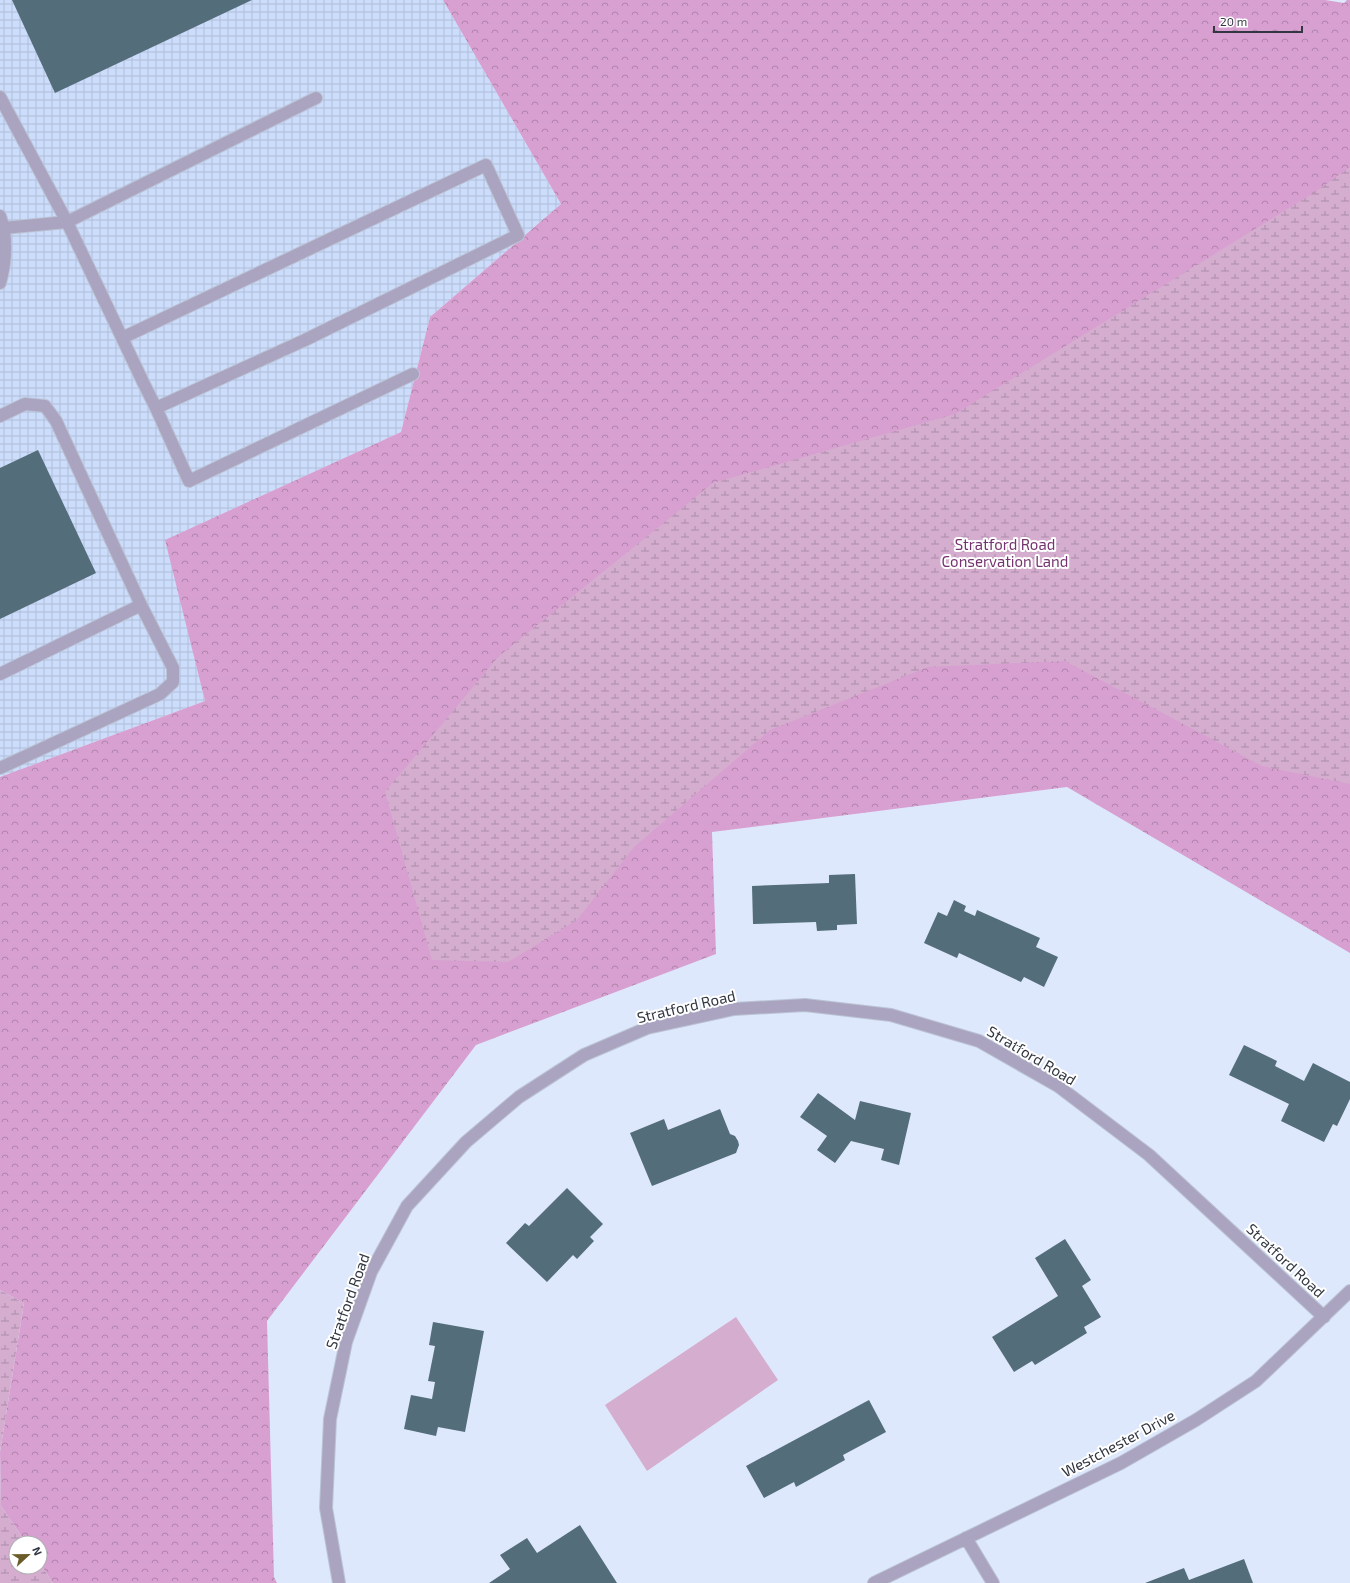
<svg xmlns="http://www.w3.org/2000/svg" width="1350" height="1583" font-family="'Exo 2',sans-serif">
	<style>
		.industrial { fill: url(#industrial-grid) }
		.green { fill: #d4adcf }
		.forest { fill: url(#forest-crowns) }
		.wetland { fill: url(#wetland-marsh) }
		.building { fill: #536d7a }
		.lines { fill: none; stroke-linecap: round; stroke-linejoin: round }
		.lane-casing { stroke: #bbc4d6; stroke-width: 14 }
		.street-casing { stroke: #bbc4d6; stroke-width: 14 }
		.lane { stroke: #aba4c0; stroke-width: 12 }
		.street { stroke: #aba4c0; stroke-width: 12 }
		.labels { text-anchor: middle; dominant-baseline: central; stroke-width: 4; stroke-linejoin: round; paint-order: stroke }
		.park-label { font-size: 15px; fill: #75336f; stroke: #fff }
		.street-label { font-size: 15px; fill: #313640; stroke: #fff }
	</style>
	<defs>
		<pattern id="industrial-grid" width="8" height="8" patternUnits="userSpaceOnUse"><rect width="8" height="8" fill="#ccddfc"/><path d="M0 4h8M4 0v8" fill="none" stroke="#b0bed9"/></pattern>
		<pattern id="forest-crowns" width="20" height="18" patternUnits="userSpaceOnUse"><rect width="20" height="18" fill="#d8a0d1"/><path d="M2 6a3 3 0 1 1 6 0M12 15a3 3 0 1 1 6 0" fill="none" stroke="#b083ab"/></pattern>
		<pattern id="wetland-marsh" width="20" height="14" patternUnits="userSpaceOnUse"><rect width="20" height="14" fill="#d4adcf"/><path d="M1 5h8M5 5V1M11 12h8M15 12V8" fill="none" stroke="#ad8ea9"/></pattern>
	</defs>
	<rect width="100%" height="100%" fill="#dee8fc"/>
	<path class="industrial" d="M0,0H443L561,204L430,317L401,432L166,540L205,701L0,777Z"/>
	<path class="green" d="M736,1317L778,1380L647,1471L605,1405Z"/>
	<path class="forest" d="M443,0H1325L1344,3L1347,0H1350V953L1067,787L712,832L716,954L476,1045L267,1321L274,1577L277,1583H53L40,1564V1543H26L1,1506L0,1452L24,1303L0,1290V777L205,701L165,540L401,432L430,317L561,204Z"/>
	<path class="wetland" d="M1350,167V784L1262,766L1065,661L928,667L770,730L634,847L577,920L508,962L432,960L385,792L499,656L713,483L955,414L1315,192Z
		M0,1290L24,1303L0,1452L1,1506L26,1543H16V1567H40V1564L53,1583H0Z"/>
	<path class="building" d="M12,0H252L55,93Z
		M38,450L96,573L0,619V468Z
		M855,874L857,924L837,925V930L817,931L816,922L753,924L752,886L829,883V875Z
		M954,900L966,906L964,911L975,916L977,910L1040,938L1036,947L1058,957L1044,987L1024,977L1021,982L959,953L957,958L924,943L938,912L947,916Z
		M1244,1045L1277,1061L1275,1066L1304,1081L1313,1063L1350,1082V1099L1337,1126L1333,1124L1324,1142L1281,1121L1289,1104L1229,1075Z
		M818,1093L855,1120L860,1101L911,1113L899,1165L881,1160L884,1149L851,1141L835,1163L817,1150L827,1136L800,1117Z
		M720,1109L730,1134L735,1136L738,1141L739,1145L736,1153L652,1186L630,1133L664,1119L668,1130Z
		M567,1188L603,1224L590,1237L594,1241L577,1259L573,1255L547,1282L506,1243L525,1223L529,1226Z
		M1065,1239L1091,1280L1082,1286L1101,1317L1084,1327L1087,1333L1035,1365L1032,1361L1014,1372L992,1337L1058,1296L1035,1258Z
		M433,1322L484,1331L465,1432L438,1427L436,1436L404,1429L411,1395L432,1399L435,1382L428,1381L435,1346L429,1345Z
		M869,1400L886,1432L843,1455L845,1460L796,1487L794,1482L764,1498L746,1466Z
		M580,1525L617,1583H489L510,1569L500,1555L527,1538L537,1553Z
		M1244,1559L1253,1583H1145L1184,1568L1189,1580Z"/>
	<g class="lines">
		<defs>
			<path id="lane" d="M0,97L67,222L143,382L156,408L305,340L518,235L486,165L122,338
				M4,228L67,222L316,98
				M156,408L189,481L413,374
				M0,416L25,404L45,406L56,421L141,605L0,674
				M0,768L160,694L173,682V668L141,605"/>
			<path id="street" d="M0,216C8,238 6,261 0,283
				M966,1538L993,1583
				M339,1583L326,1508L330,1419L346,1342L371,1272L407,1206L466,1142L519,1097L584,1055L647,1028L734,1009L805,1005L891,1015L979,1041L1058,1086L1149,1155L1324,1317
				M874,1583L1121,1463L1196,1420L1256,1381L1350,1291"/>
		</defs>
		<use href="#lane" class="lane-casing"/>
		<use href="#street" class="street-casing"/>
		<use href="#lane" class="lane"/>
		<use href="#street" class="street"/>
	</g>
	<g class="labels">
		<g class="park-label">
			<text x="1005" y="544">Stratford Road<tspan x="1005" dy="17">Conservation Land</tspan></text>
		</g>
		<g class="street-label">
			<text transform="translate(686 1006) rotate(-13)">Stratford Road</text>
			<text transform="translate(1032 1055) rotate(31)">Stratford Road</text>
			<text transform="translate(1286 1260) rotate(43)">Stratford Road</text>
			<text transform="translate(347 1301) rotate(-70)">Stratford Road</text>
			<text transform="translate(1118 1443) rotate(-28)">Westchester Drive</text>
		</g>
	</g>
	<g transform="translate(28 1555) rotate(68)"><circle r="19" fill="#ffffff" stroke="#adafb3"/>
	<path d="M0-3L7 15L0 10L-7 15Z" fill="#6a5b29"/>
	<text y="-6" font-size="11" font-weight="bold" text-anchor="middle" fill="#313640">N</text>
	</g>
	<path d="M1214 26v6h88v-6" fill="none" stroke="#313640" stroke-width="2"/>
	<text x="1220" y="26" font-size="12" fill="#313640" stroke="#ffffff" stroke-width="3" paint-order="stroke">20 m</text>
</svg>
